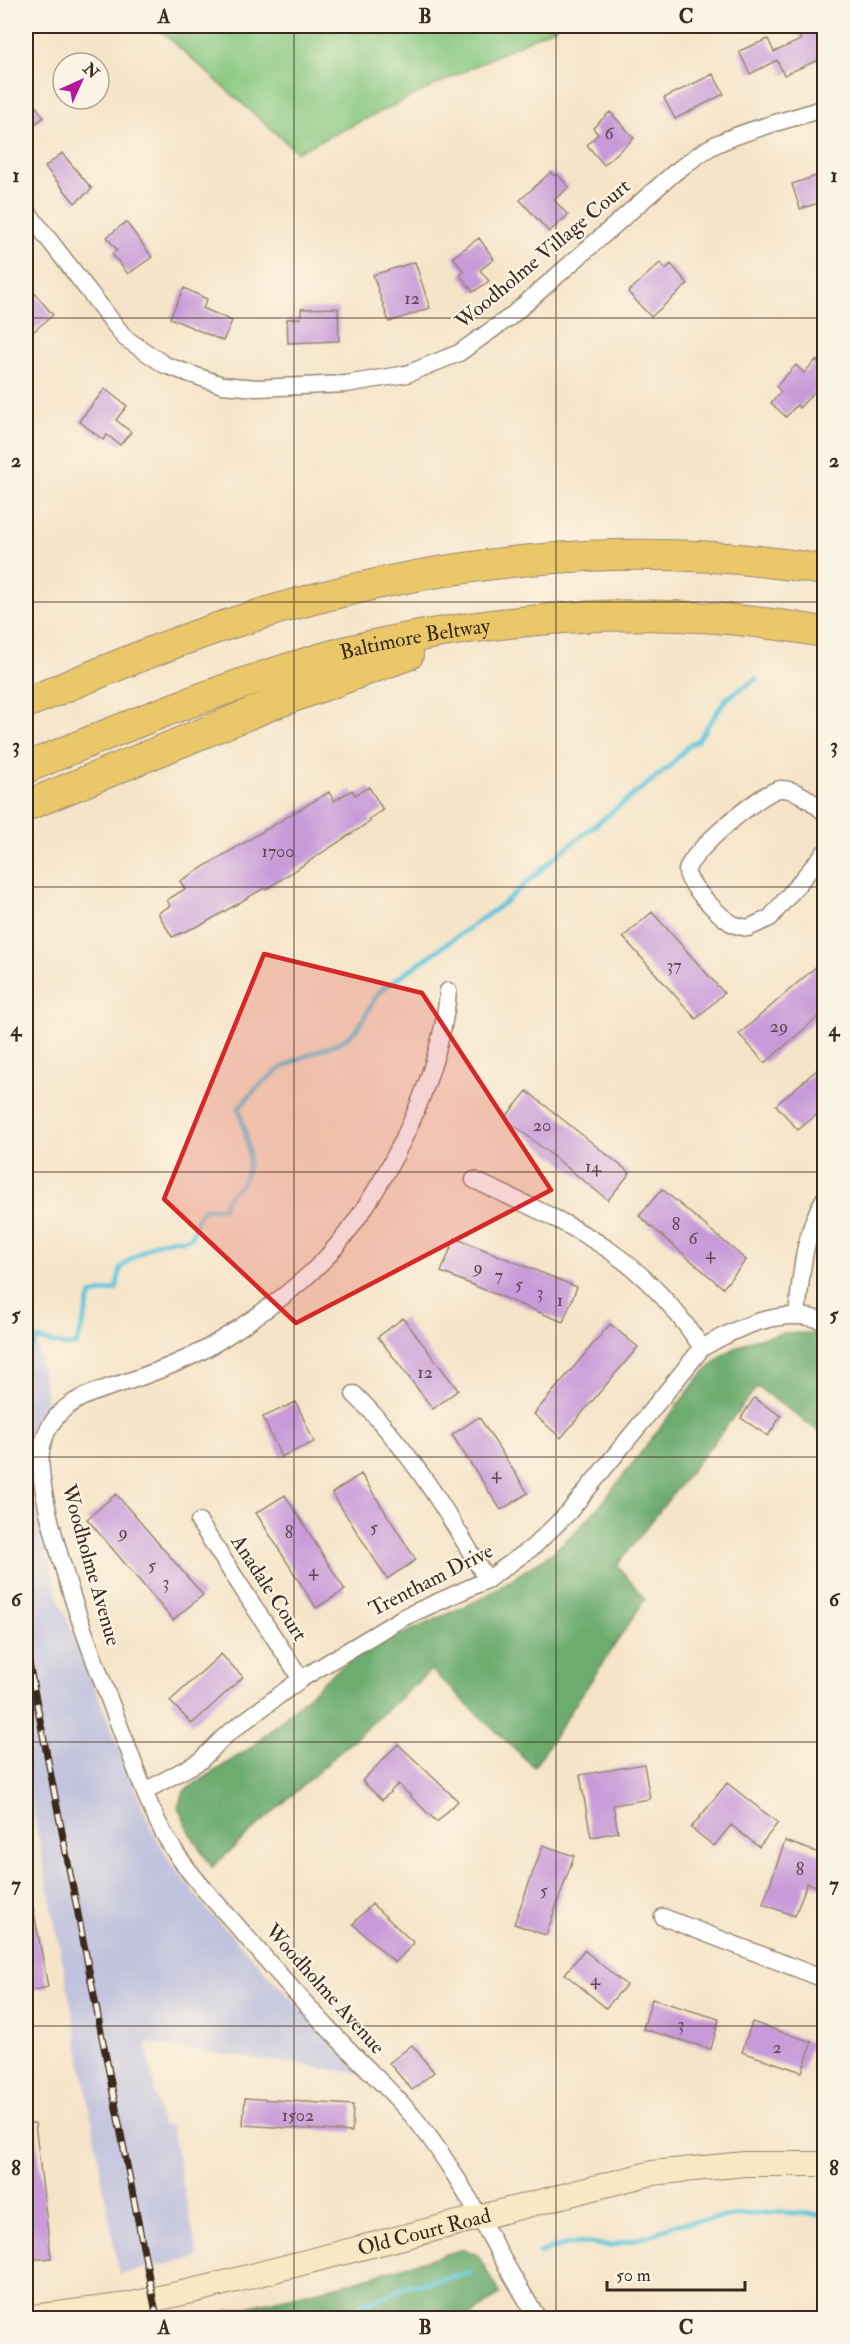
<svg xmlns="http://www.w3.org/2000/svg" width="850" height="2344" font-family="'IM FELL Double Pica',serif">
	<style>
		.industrial { fill: #c1c2dd }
		.green { fill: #85c77f; stroke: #60784e; stroke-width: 1.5 }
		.forest { fill: #6cac6e; stroke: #546b46; stroke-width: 1.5 }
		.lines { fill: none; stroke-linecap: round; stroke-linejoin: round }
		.stream { stroke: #5ec6da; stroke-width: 5 }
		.building { fill: #c89ad9 }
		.street-casing { stroke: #988773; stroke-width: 19 }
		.secondary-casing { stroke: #988773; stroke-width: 26 }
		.highway-casing { stroke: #988773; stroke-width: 32 }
		.street { stroke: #fff; stroke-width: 16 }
		.secondary { stroke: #f7e9c3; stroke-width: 24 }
		.highway { stroke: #eac769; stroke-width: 30 }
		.rail-casing { stroke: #3b2a1e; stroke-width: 7 }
		.rail { stroke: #fcf5e5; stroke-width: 4.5; stroke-dasharray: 14; stroke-linecap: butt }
		.marked { fill: #d62828; fill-opacity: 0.2; stroke: #d62828; stroke-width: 4.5; stroke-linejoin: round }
		.grid { fill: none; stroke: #3b2a1e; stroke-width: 1.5; stroke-opacity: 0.55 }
		.labels { text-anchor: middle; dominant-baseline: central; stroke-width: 4.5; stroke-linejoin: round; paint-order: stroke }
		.number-label { font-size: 18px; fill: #5e464d }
		.street-label { font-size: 21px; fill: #3b2a1e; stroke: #fcf5e5 }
		.neatline { fill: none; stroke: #3b2a1e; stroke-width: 2 }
		.grid-label { font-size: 20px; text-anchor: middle; font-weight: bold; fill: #3b2a1e }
	</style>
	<rect width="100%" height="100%" fill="#fcf5e5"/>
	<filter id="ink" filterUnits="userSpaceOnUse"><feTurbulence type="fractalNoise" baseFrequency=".0167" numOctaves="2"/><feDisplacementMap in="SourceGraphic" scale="12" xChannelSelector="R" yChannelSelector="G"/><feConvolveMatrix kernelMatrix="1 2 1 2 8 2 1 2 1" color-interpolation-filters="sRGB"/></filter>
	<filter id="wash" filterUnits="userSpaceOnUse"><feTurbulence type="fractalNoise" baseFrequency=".008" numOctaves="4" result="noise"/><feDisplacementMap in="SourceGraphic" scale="24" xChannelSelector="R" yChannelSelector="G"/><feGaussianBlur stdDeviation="1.35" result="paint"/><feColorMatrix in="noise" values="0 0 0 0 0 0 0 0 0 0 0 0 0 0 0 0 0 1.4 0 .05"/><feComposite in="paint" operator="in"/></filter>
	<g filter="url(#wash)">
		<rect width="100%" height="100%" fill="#f5e4c8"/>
		<path class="industrial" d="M26,1286L47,1399L34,1423L28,1441L26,1459L29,1480L59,1599L151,1828L170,1862L210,1913L363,2074L146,2043L161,2124L171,2126L198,2258L119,2274L75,2026L26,1775Z"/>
		<path class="green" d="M155,26H558L297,152Z"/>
		<path class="forest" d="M783,1333H811L824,1337V1435L757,1387L617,1565L645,1599L534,1767L431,1670L212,1867L193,1838L178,1807L184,1791L252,1747L331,1675L359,1654L483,1598L552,1553L577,1530L603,1502L700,1376L724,1354L751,1340Z
			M464,2249L478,2255L500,2294L467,2318H209L208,2316L341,2285Z"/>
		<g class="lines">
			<path class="stream" d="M26,1356L37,1339L66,1346L76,1345C83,1328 85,1312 91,1295L116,1289L121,1268L131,1259L156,1243L176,1239L185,1240L192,1236L198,1217L203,1209L223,1208C227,1191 233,1194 242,1182C257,1160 244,1131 239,1108C255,1087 278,1068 303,1057C320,1049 339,1046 353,1033C365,1022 369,1004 380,991L504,903L561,852L669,767L688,746L698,740L726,699L756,679
				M539,2253L567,2244L588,2243L609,2246L652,2235L673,2225L738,2215L780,2212L824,2215
				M360,2305L385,2297L407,2286L470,2273"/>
		</g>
		<g id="blocks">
			<path class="building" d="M811,26H822L825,32V57L784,75L777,60L750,74L739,51L768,39L774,52L801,40L797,32Z
				M713,74L724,94L675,119L664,98Z
				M26,93L44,117L26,131Z
				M610,112L634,138L604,165L587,145L598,134L593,128Z
				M62,153L92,189L75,203L45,167Z
				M551,172L554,176L557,174L569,187L554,200L568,215L549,232L520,200Z
				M825,173V201L800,209L792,184Z
				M126,222L152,257L128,274L112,254L117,250L107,237Z
				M479,238L494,259L480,270L489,281L473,292L460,275L464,272L453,257Z
				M415,262L430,308L389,322L373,275Z
				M660,263L666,269L671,264L688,284L651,317L628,292Z
				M26,283L53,315L26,338Z
				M184,288L207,299L203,308L232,321L223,341L170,318Z
				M338,308L339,341L288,343L287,319L301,318V309Z
				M816,360L825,368V381L799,408L797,405L786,417L771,403L781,392L776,386L796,365L804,373Z
				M105,389L127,406L116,420L131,432L120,445L107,435L103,440L79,421Z
				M369,787L383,810L369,819L371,821L265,890L264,888L205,923L172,937L158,913L170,906L167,900L185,889L180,881L329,792L334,801L352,790L355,795Z
				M652,912L724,993L696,1019L623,937Z
				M825,959V1011L765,1063L739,1034Z
				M825,1063V1108L798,1130L776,1105Z
				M527,1091L630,1173L608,1200L505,1118Z
				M662,1189L746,1260L723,1288L639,1216Z
				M455,1238L577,1287L563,1322L441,1272Z
				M403,1318L458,1390L433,1409L378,1337Z
				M610,1324L638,1347L561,1438L534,1414Z
				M754,1398L781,1416L768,1436L741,1418Z
				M296,1402L314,1442L281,1457L263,1417Z
				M479,1417L528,1493L501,1510L452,1435Z
				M361,1474L416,1560L387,1579L332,1493Z
				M116,1494L203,1595L173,1620L87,1519Z
				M285,1495L345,1590L316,1608L256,1513Z
				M221,1654L243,1677L192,1724L170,1701Z
				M398,1744L458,1801L437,1822L398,1784L382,1800L362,1781Z
				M644,1764L650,1799L613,1805L618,1832L591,1837L580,1775Z
				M727,1783L778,1823L759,1847L731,1825L714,1846L691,1828Z
				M785,1841L825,1855V1889L807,1883L795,1916L763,1904Z
				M543,1845L574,1856L546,1935L514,1924Z
				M372,1904L414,1943L395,1963L353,1924Z
				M33,1907L48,1987L26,1992V1908Z
				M584,1950L626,1985L606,2008L565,1974Z
				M652,1999L719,2019L711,2049L643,2029Z
				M752,2022L812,2042L802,2072L742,2052Z
				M412,2045L434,2072L412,2090L389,2063Z
				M245,2098L353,2105L352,2132L243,2125Z
				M26,2123H35L51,2258L26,2260Z"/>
		</g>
	</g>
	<g filter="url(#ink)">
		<use href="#blocks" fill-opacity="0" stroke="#988773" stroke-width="1.5"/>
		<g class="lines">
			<defs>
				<path id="street" d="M26,210L125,338L165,365L222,385L257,388L346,384L407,374L459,353L510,317L674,173C689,162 704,149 721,142C754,127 790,120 824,108
					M824,812C812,802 798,789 781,789C764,789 687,855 687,871C686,883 720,916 731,923C736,926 742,927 748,928L770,918L824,853
					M448,991C442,1077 379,1207 317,1267C285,1298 247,1324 209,1347C185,1361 158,1371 132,1380C93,1393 54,1399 42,1446C34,1477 61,1560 71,1593C87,1644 107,1693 126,1743C140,1779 152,1818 174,1850C192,1878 216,1902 238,1927C275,1970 312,2012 351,2052C374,2076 400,2099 420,2125C467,2184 497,2256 538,2318
					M474,1180C574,1227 639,1251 702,1348
					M797,1316C801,1277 803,1234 824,1199
					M354,1394C409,1448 448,1513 487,1580
					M199,1522L301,1679
					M145,1791L200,1761L226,1735L301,1679L402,1618L487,1580L533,1547L568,1513L702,1348C738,1327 782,1306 824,1321
					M663,1917L824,1979"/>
				<g id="secondary">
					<path id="s1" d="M26,2318L128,2305L205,2288L652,2173L745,2164H824"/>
				</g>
				<g id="highway">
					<path d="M26,703C97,674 168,643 242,620C429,560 629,537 824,570"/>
					<path id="s2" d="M26,768C130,724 235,682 344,652C385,641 428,634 469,628C591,611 703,610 824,632"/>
					<path d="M26,806L271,705L408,655"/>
				</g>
			</defs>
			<use href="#street" class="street-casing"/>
			<use href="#secondary" class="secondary-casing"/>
			<use href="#highway" class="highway-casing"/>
			<use href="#street" class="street"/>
			<use href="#secondary" class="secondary"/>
			<use href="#highway" class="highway"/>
			<defs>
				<path id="rail" d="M26,1648L157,2318"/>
			</defs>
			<use href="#rail" class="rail-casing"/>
			<use href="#rail" class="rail"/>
		</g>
	</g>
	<path class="marked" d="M264,954L422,993L551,1190L296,1323L164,1199Z"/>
	<path class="grid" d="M294,26V2318M556,26V2318M26,318H824M26,602H824M26,887H824M26,1172H824M26,1457H824M26,1742H824M26,2026H824"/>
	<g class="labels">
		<g class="number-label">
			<text x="609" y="133">6</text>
			<text x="412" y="298">12</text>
			<text x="278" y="851">1700</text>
			<text x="674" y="965">37</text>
			<text x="779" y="1026">29</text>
			<text x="542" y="1125">20</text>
			<text x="593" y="1166">14</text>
			<text x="676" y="1224">8</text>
			<text x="693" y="1238">6</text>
			<text x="710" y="1253">4</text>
			<text x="478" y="1267">9</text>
			<text x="499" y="1275">7</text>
			<text x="519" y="1284">5</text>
			<text x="540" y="1292">3</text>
			<text x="560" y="1300">1</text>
			<text x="425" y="1372">12</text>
			<text x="496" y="1473">4</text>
			<text x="374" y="1527">5</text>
			<text x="123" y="1532">9</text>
			<text x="289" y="1532">8</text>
			<text x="152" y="1565">5</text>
			<text x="313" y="1570">4</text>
			<text x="166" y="1582">3</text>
			<text x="800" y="1869">8</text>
			<text x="544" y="1890">5</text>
			<text x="595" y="1979">4</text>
			<text x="681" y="2024">3</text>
			<text x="777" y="2047">2</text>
			<text x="298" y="2115">1502</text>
		</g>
		<g class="street-label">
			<text transform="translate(543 254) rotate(-40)">Woodholme Village Court</text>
			<text stroke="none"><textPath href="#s2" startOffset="411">Baltimore Beltway</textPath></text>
			<text transform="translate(91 1565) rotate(74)">Woodholme Avenue</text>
			<text transform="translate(431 1580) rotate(-27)">Trentham Drive</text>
			<text transform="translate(269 1588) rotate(57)">Anadale Court</text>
			<text transform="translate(325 1989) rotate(48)">Woodholme Avenue</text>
			<text stroke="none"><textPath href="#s1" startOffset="408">Old Court Road</textPath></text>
		</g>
	</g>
	<rect width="850" height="2344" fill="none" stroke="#fcf5e5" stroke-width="66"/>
	<g transform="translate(81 81) rotate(45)"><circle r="28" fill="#fcf5e5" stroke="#afa495" stroke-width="1.5"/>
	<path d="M0-4.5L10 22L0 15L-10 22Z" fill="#b5179e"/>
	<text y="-9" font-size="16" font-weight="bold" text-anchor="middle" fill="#3b2a1e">N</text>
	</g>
	<path d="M607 2281v9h138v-9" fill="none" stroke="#3b2a1e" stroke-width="3"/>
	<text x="616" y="2281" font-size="18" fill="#3b2a1e" stroke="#fcf5e5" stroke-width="4.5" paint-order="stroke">50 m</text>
	<rect x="33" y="33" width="784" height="2278" class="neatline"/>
	<g class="grid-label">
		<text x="164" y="23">A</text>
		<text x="425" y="23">B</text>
		<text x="686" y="23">C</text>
		<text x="16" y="182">1</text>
		<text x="834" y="182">1</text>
		<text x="16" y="467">2</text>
		<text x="834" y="467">2</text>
		<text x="16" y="752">3</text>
		<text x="834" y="752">3</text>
		<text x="16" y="1036">4</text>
		<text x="834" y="1036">4</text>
		<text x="16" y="1321">5</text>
		<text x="834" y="1321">5</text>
		<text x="16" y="1606">6</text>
		<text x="834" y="1606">6</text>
		<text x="16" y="1891">7</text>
		<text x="834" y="1891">7</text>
		<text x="16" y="2175">8</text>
		<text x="834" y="2175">8</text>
		<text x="164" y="2334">A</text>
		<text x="425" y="2334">B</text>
		<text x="686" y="2334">C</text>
	</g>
</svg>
